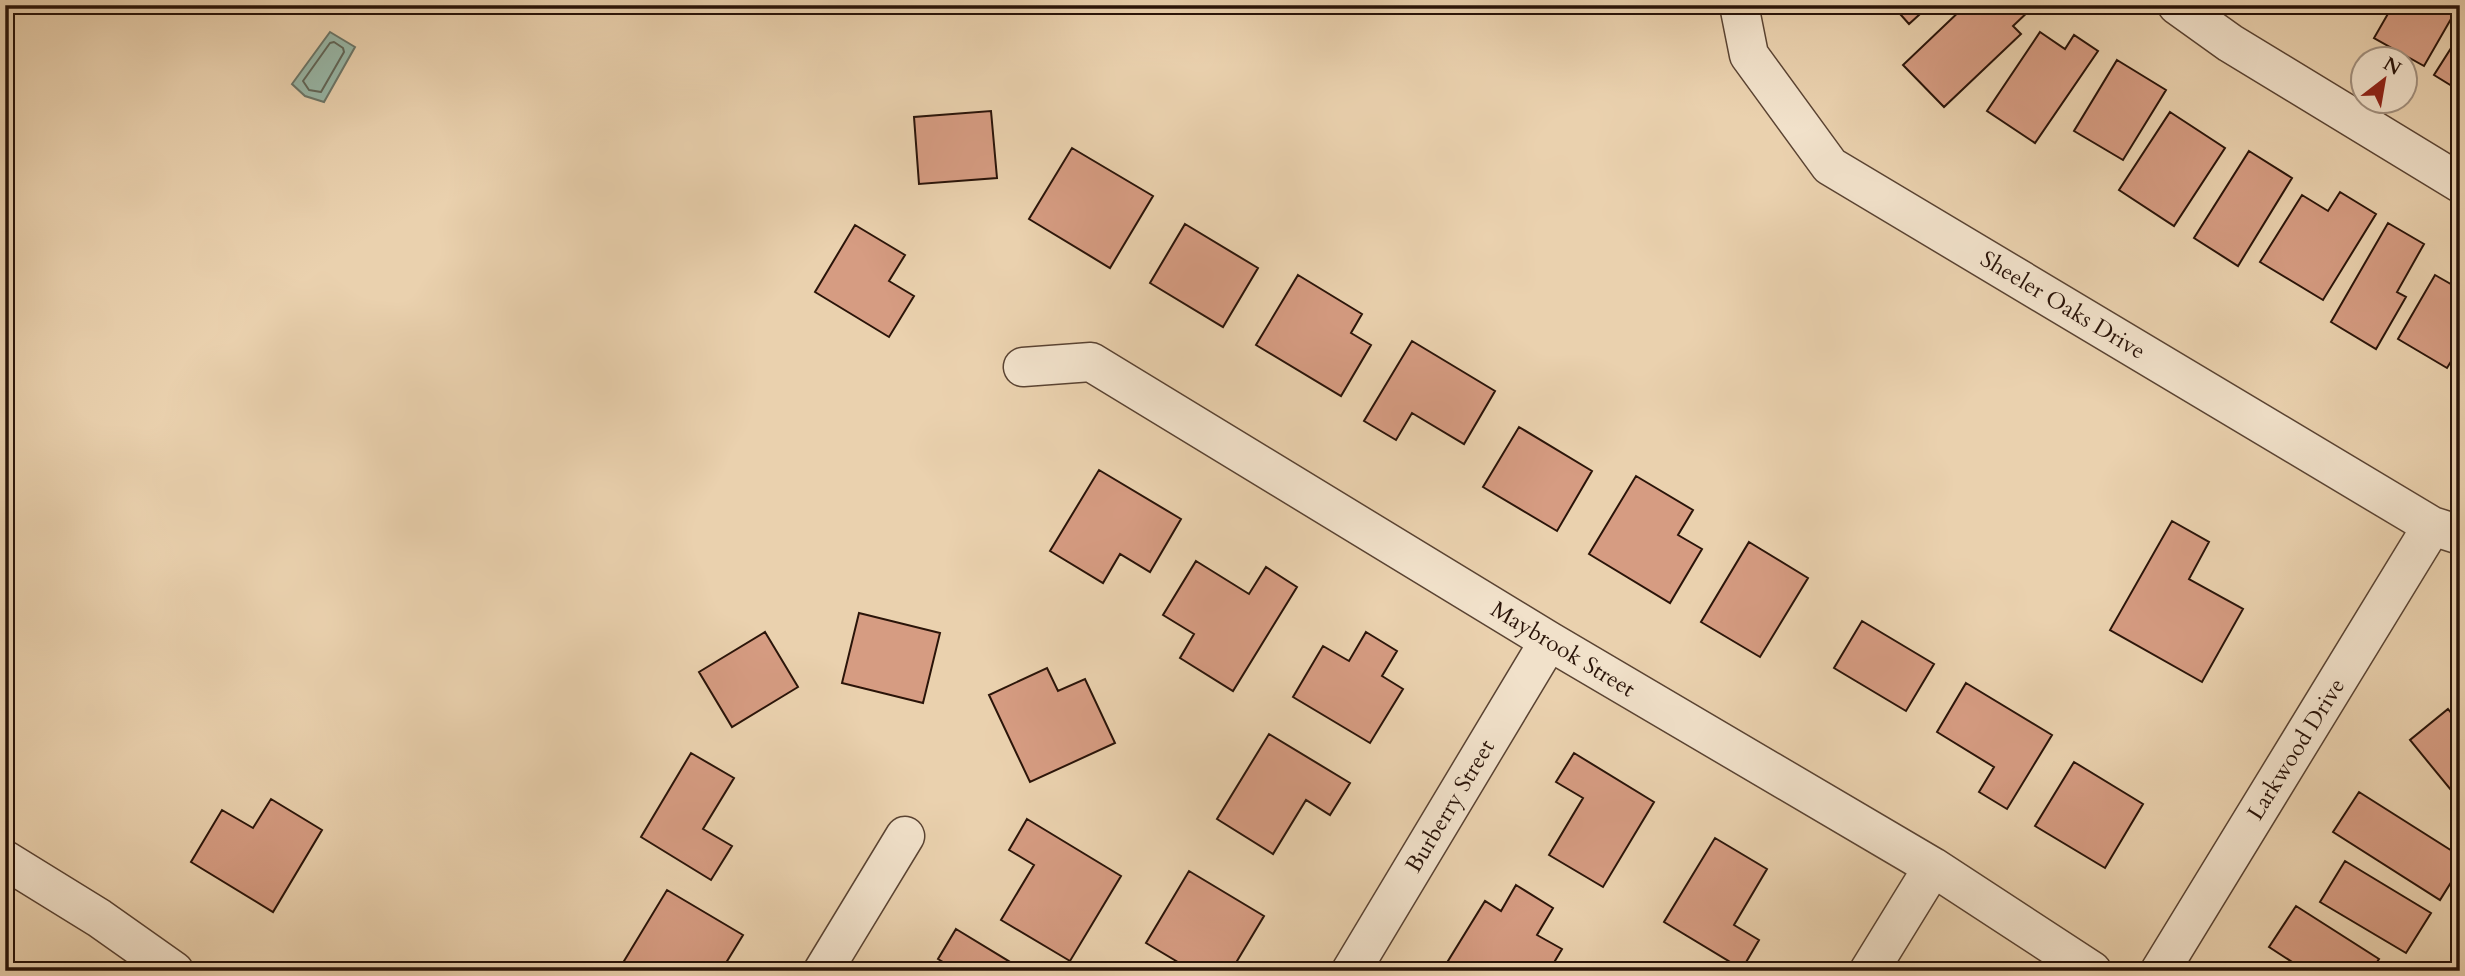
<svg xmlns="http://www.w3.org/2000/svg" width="2465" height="976" font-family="Cardo,serif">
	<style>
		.water { fill: #98b7a7; stroke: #6c7668; stroke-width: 2 }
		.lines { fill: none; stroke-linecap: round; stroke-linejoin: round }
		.shore { stroke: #616658; stroke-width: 2 }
		.building { fill: #d69c82; stroke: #2a1409; stroke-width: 2 }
		.minor-casing { stroke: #5a4332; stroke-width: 41 }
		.minor { stroke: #f1e1ca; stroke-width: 38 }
		.labels { text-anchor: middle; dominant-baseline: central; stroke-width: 6; stroke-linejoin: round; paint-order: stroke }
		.street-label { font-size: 23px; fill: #2a1409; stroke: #f1e1ca }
	</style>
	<rect width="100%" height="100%" fill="#ead1ae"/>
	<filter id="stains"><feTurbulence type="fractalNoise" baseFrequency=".00286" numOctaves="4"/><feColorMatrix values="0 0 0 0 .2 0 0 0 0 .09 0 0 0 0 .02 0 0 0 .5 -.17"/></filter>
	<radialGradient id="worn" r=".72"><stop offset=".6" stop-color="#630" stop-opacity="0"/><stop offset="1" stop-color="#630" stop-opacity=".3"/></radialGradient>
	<path class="water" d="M330,32L355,47L324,102L305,96L292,84Z"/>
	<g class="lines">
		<path class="shore" d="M334,42L343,48L344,52L321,92L309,90L303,81L330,43Z"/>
	</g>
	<path class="building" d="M1892,5H1930L1909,24Z
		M1966,5L2034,6L2013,26L2021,34L1944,107L1903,65Z
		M2393,5H2459L2424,66L2374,38Z
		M2040,32L2065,49L2074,35L2098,51L2035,143L1987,111Z
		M2460,34V91L2434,75Z
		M2117,60L2166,90L2123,160L2074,131Z
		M991,111L997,178L919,184L914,117Z
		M2170,112L2225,148L2174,226L2119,190Z
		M1072,148L1153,196L1110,268L1029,219Z
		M2249,151L2292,178L2238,266L2194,238Z
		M2340,192L2376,214L2323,300L2260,262L2302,195L2328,211Z
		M2388,223L2424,244L2397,292L2406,297L2376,349L2331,322Z
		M1185,224L1258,268L1223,327L1150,283Z
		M855,225L905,255L889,281L914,296L889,337L815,292Z
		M1298,275L1362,314L1351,333L1371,345L1341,396L1256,345Z
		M2435,275L2456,287L2460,281V347L2447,368L2398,339Z
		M1412,341L1495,391L1464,444L1412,413L1396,440L1364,421Z
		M1519,427L1592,471L1557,531L1483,487Z
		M1099,470L1181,519L1150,572L1120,554L1103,583L1050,551Z
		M1636,476L1693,510L1678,535L1702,549L1670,603L1589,554Z
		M2172,521L2209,542L2189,579L2243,609L2202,682L2110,630Z
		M1749,542L1808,578L1760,657L1701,622Z
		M1196,561L1249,594L1266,567L1297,587L1233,691L1180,658L1194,634L1163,615Z
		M859,613L940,633L923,703L842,683Z
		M1862,621L1934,664L1906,711L1834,668Z
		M765,632L798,687L732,727L699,672Z
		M1366,632L1397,651L1382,676L1403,689L1370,743L1293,697L1323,646L1349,661Z
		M1047,668L1058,691L1085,679L1115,743L1030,782L989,695Z
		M1966,683L2052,735L2007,809L1979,792L1994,767L1937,732Z
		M2448,709L2460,724V801L2410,740Z
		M1269,734L1350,783L1330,815L1306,800L1273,854L1217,819Z
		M691,753L734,778L703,829L732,846L711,880L641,837Z
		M1574,753L1654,802L1603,887L1549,855L1583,798L1556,782Z
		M2074,762L2143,804L2105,868L2035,826Z
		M2359,792L2460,856V868L2440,900L2333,832Z
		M271,799L322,830L273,912L191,862L222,810L253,828Z
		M1027,819L1121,876L1070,961L1001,920L1034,865L1009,850Z
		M1715,838L1767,869L1734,925L1759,940L1742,969L1664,922Z
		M2345,861L2431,913L2406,953L2320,902Z
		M1189,871L1264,916L1231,971H1193L1146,943Z
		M1516,885L1553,908L1537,935L1562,949L1549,971H1464L1448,961L1485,901L1501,911Z
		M667,890L743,935L721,971H618Z
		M2296,906L2379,959L2371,971H2306L2269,947Z
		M956,929L1025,971H958L938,959Z"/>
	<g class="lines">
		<defs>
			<path id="minor" d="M1739,5L1749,55L1830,166L2432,526L2460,535
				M2177,5L2230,43L2460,183
				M1023,367L1091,362L1549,641L1933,867L2092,971
				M5,860L99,918L174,971
				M823,971L905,836
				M1351,971L1549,641
				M1869,971L1933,867
				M2160,971L2432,526"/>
		</defs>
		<use href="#minor" class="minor-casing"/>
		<use href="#minor" class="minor"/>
	</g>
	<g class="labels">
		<g class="street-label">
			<text transform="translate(2063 305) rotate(31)">Sheeler Oaks Drive</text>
			<text transform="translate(1563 649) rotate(31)">Maybrook Street</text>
			<text transform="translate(2296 749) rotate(-58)">Larkwood Drive</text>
			<text transform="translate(1450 806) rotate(-59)">Burberry Street</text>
		</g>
	</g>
	<rect width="2465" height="976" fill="none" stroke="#ead1ae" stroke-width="28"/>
	<rect x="7" y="7" width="2451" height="962" fill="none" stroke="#2a1409" stroke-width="3.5"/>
	<rect x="14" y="14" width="2437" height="948" fill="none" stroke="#2a1409" stroke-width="2"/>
	<g transform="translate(2384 80) rotate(31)"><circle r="33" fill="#f1e1ca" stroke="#a18f7d" stroke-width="2"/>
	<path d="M0-5L12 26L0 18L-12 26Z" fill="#8f2418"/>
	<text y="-10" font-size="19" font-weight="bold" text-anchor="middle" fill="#2a1409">N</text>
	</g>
	<rect width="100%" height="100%" filter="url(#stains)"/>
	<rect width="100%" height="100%" fill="url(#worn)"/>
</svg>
